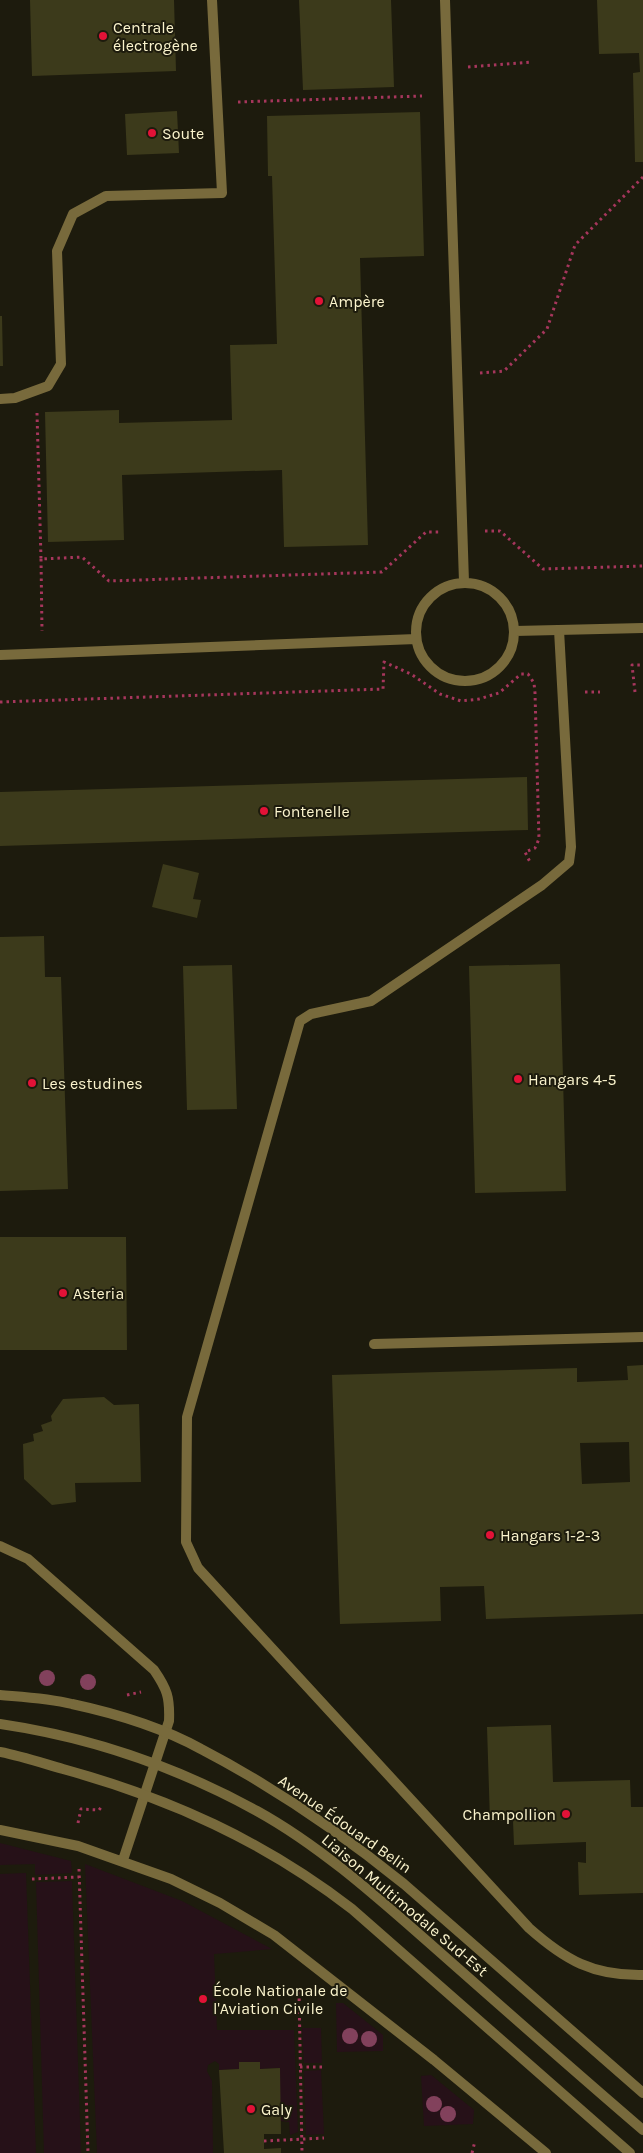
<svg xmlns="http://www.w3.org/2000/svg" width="643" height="2153" font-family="Karla,sans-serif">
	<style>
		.green { fill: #261118 }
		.building { fill: #3c3a1b; fill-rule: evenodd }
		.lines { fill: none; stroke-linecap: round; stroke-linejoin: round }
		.path { stroke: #a6365c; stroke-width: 3; stroke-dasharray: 2.5 4; stroke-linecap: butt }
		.service { stroke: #786a3c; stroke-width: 10 }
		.minor { stroke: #786a3c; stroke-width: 10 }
		.tree { fill: #82415c }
		.poi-dot { fill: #e21237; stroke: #1d1b0d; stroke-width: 2 }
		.labels { text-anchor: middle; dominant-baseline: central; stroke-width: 4; stroke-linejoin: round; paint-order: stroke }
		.poi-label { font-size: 16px; fill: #fbf4cd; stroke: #1d1b0d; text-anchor: start }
		.street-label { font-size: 16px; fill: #fbf4cd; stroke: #1d1b0d }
	</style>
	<rect width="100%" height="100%" fill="#1d1b0d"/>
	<path class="green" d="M0,1843L71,1861L72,1873L35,1875V1864L0,1865Z
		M85,1864L182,1901L272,1949L214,1954L217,2030H294L298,2132L290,2135L289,2122L280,2121V2068L260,2069V2062H239V2069L219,2070V2064L215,2061L208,2065L207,2071L212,2081L213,2153H97Z
		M26,1873L36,2153H0V1874Z
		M72,1881L81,2153H44L36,1882Z
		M336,2003H343L383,2035V2051L337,2052Z
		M302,2028H321L322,2063H304Z
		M321,2070L324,2134L306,2135L304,2071Z
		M431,2075L474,2110L473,2124L424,2126L421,2076Z"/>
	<path class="building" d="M30,0H174L176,71L32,76Z
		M299,0H391L394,87L303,90Z
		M597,0H643V162H635L633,73L640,72L639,53L599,54Z
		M177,111L179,153L127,155L125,114Z
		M420,112L424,256L360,258L368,545L284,547L282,470L122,475L124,540L48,542L45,412L119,410V423L232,420L230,345L277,344L272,176H268L267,116Z
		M0,316H2L3,366H0Z
		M527,777L528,830L0,846V792Z
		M163,864L199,873L193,899L201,900L197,918L152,907Z
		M44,936L45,977H61L68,1189L0,1191V937Z
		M560,964L566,1191L475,1193L469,966Z
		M232,965L237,1109L187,1110L183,966Z
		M0,1237H126L127,1350H0Z
		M643,1365V1614L486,1619L484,1586L440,1587L441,1621L340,1624L332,1375L577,1368V1382L628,1380L627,1366ZM629,1442L630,1482L582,1484L580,1443Z
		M104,1397L114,1405L139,1404L141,1482L75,1483L76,1502L52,1505L24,1479L23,1444L34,1441L33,1434L43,1431L41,1425L52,1421L51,1416L63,1399Z
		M551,1725L553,1782L630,1780L631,1807H643V1893L579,1895L578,1862L586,1863V1842L514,1845L513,1821H490L487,1727Z
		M239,2062H260V2069L280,2068L281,2134H264V2149L281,2148V2153H224L219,2070L239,2069Z"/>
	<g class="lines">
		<path class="path" d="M468,67L532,62
			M238,102L422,96
			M480,373L504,371L547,329L575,245L643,177
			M37,413L41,559L82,557L109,581L382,572L426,532H442
			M485,531H500L543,569L643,566
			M41,559L42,631
			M585,692H600
			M635,692L632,665H643
			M0,702L383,689L384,662L411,674L440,694L461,701L479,699L499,693L521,674H528L534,683L535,693L539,839L535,848L525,852L531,864
			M127,1695L141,1692
			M78,1823L81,1809L99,1810L103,1805
			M79,1869L88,2153
			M32,1879L79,1877
			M299,1992L302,2153
			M300,2067H322
			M264,2141L324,2138
			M472,2153L475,2141"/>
		<path class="service" d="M0,399L15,398L48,386L61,364L57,251L73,214L106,196L222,193L212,0
			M559,630L571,847L569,862L542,885L371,1001L311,1014L300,1021L187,1417L186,1542L198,1568L529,1928C565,1960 593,1976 643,1975
			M0,1546L28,1559L154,1670C167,1689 170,1697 169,1721L123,1860
			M0,1724C89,1737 177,1767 257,1811C322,1847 379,1899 435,1948C504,2009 573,2070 643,2130
			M0,1830L78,1846L171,1879L220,1903L274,1935L434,2060L546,2153"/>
		<path class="minor" d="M445,0L464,582
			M416 632a49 49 0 1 1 98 0a49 49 0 1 1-98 0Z
			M515,631L643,628
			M0,655L416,639
			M374,1344L643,1337
			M0,1695C24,1697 48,1698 72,1704C114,1713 163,1728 201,1749C272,1786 341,1833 404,1884L643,2093
			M0,1752C21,1756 42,1763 63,1769C169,1798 264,1841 352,1909L630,2153"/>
	</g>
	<g class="tree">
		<circle cx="47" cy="1678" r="8"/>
		<circle cx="88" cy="1682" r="8"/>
		<circle cx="350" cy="2036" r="8"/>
		<circle cx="369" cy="2039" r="8"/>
		<circle cx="434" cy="2104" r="8"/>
		<circle cx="448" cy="2114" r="8"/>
	</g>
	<g class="poi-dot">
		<circle cx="103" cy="36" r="5"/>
		<circle cx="152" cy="133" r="5"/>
		<circle cx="319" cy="301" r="5"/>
		<circle cx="264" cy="811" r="5"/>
		<circle cx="518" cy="1079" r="5"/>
		<circle cx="32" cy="1083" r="5"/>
		<circle cx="63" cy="1293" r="5"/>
		<circle cx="490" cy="1535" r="5"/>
		<circle cx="566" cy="1814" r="5"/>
		<circle cx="203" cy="1999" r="5"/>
		<circle cx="251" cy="2109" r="5"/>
	</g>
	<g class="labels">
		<g class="poi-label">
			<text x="113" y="27">Centrale<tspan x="113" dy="18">électrogène</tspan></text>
			<text x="162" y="133">Soute</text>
			<text x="329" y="301">Ampère</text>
			<text x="274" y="811">Fontenelle</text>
			<text x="528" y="1079">Hangars 4-5</text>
			<text x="42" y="1083">Les estudines</text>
			<text x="73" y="1293">Asteria</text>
			<text x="500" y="1535">Hangars 1-2-3</text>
			<text x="556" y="1814" text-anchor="end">Champollion</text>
			<text x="213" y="1990">École Nationale de<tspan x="213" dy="18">l'Aviation Civile</tspan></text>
			<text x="261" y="2109">Galy</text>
		</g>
		<g class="street-label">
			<text transform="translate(345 1824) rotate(35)">Avenue Édouard Belin</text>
			<text transform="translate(405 1905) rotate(40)">Liaison Multimodale Sud-Est</text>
		</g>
	</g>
</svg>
